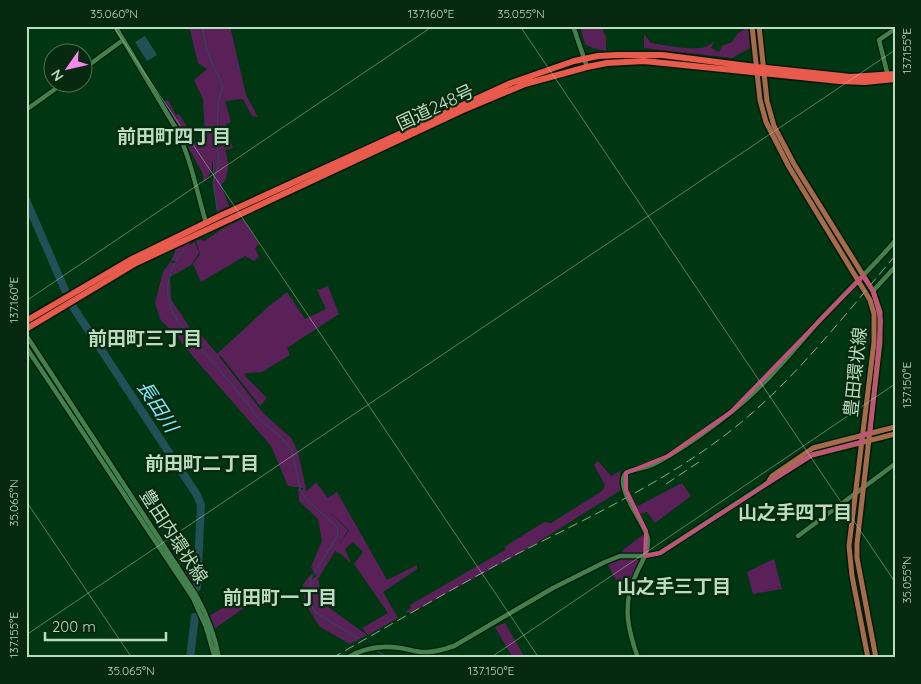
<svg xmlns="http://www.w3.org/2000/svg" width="921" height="684" font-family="Quicksand,'Noto Sans JP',sans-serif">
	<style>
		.green { fill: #5a2159 }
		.water { fill: #215057 }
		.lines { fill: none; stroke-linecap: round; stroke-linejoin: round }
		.stream { stroke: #215057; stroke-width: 1 }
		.river { stroke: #215057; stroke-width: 8 }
		.minor-casing { stroke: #001b03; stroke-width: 7 }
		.major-casing { stroke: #001b03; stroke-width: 8 }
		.highway-casing { stroke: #001b03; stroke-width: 9 }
		.minor { stroke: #42814e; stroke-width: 4.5 }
		.major { stroke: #a66a4d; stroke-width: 5 }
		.highway { stroke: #e85a4c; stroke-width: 6 }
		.rail { stroke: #85ab8c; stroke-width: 1; stroke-dasharray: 10 5; stroke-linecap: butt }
		.marked { fill: none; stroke: #c05379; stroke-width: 4; stroke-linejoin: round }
		.ticks { fill: none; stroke: #bcdcc0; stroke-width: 1; stroke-opacity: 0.45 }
		.labels { text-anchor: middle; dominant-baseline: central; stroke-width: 4.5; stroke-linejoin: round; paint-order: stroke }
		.street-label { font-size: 18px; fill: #bcdcc0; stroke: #072910 }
		.neighbourhood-label { font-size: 19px; font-weight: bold; fill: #bcdcc0; stroke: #072910 }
		.water-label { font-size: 19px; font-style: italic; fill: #84e7f7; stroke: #072910 }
		.neatline { fill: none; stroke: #bcdcc0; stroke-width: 2 }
		.ticks-label { font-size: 12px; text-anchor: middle; fill: #bcdcc0 }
	</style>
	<rect width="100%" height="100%" fill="#013612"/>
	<path class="green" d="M189,26H230L246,95L258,117L252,116L243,99L225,101L231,122L226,124L233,148L225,150C229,161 230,177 221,185L229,206L217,212L213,183V159L211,172L204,182L202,172L163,102L168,100L176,115L179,114L195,139L192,141L194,143L205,136L203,99L194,80L207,69L198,63Z
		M580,26H601L606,37V51L593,48L585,44Z
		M744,26H748L750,48L732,58L644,48V34L651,43C663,45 689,50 700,48C706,48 711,44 714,41L711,48L719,52L722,46L732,42L738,33L744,30Z
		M243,219L259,244L255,248L259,257L254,261L245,256L201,282L193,264L200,254L196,241L201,239L204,241L225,227Z
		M192,238L189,245L195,242L199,253L191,265L170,277L171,299L190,328L189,329L195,327L217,354L269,306L287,292L305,319L326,309L317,290L328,286L339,314L287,348L290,355L262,372L247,373L244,375L267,398L260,406L222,357L218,355L264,414L291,438L298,452L306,489L305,490L307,491L316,482L328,498L337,492L387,580L417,565V569L383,592L398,618L368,635L362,628L388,613L354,564L363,552L353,542L345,549L351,563L341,554L335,551L349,530L323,506L348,530L318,579L324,604L367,635L350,644L320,627L305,603L303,584L312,573V579L316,576L311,567L322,541L318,519L299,501L298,488L303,490V488L288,486L271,446L183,345L177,335L161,321L155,303L163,272L170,262L175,263L176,261H171L176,249Z
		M598,461L611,476L620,471L621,490L522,552L411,613L405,612L411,608L410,605L505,550L506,546L544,522L551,523L602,491L605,485L594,465Z
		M682,483L691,496L655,523L647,512L640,514L636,507Z
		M645,533L646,547L629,589C616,585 613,574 607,563L620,557L623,550Z
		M200,550L198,591L184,573L194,566L196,552Z
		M774,559L782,589L753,594L747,572Z
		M247,594L253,602L214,629L209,616Z
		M505,623L525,658H513L495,627Z"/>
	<path class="water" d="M145,36L157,55L147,61L135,42Z"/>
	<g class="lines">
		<path class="stream" d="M202,26L207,52L223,86L218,101L217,141L219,162L213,183L217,209
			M184,248C167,273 161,293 177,320L248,404L257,417L280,436L291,449L301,491L306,499L337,527L338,535L310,580L312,606L316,613L360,639
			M377,651L388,658"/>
		<path class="river" d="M26,200L65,290
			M73,307L197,495L201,505L197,587
			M190,658L195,617"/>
		<defs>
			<path id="minor" d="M115,26L177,130C191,160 197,192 206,223
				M573,26L587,67
				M82,70L123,40
				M888,76L879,40L895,29
				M26,110L65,82
				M873,291L895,267
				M26,335L196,595C207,615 215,635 219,658
				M26,347L193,598L206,627L215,658
				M798,536L895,464
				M347,658C363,648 381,645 400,648C409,649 418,653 427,652C437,652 445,649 454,646L553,588L605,562L620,556H645L660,553L766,484
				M638,658C628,630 622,605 635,577C640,564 649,553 648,539C646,524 613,487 626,473C628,470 647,468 654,464C681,450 706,432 730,413C764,387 791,353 819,321C844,294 871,269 895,241"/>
			<path id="major" d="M752,26L760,100L766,122L789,167L870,300L874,314V342L849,546L852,576L868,658
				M759,26L767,101L774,126L794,164L873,291L880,312V342L857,544V558L876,658
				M769,481L772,476L813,448L895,427
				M766,484L812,455L895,434"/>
			<path id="highway" d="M26,321L130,260L222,215L511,83L574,61L598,56L617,55H662L756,67L851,77L895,74
				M26,329L136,263L463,110L525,84L587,67L607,63L644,61L839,81L865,82L895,79"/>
		</defs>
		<use href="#minor" class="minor-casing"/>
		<use href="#major" class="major-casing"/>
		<use href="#highway" class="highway-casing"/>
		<use href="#minor" class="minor"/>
		<use href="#major" class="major"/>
		<use href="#highway" class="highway"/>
		<path class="rail" d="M666,484L699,462
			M332,658C394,623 455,587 517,554C595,514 676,477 744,420C801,372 847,312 895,256"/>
	</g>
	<path class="marked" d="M863,276L873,291L881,321L870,433L862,435L861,442L812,455L660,553L645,556L646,531L626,490V473L668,456L731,412Z"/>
	<path class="ticks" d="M113,26L539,658M520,26L895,582M26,301L433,26M26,501L132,658M26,635L895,50M490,658L895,384"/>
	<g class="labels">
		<g class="street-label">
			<text transform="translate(435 107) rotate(-25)">国道248号</text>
			<text transform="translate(855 372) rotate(-84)">豊田環状線</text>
			<text transform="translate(174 536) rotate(57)">豊田内環状線</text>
		</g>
		<g class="neighbourhood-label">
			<text x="174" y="136">前田町四丁目</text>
			<text x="145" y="338">前田町三丁目</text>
			<text x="202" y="463">前田町二丁目</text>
			<text x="795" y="512">山之手四丁目</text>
			<text x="674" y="586">山之手三丁目</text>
			<text x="280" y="597">前田町一丁目</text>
		</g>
		<g class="water-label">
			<text transform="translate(158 406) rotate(57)">長田川</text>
		</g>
	</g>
	<rect width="921" height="684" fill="none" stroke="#072910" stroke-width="55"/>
	<g transform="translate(68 68) rotate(236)"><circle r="24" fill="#072910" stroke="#4f7156"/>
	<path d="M0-4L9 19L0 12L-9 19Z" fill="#f489f0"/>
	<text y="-8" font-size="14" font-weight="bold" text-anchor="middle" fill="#bcdcc0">N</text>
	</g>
	<path d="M45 632v8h121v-8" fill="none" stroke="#bcdcc0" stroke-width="2.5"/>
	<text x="52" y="632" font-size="15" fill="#bcdcc0" stroke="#072910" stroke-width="4" paint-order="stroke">200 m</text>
	<rect x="28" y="28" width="866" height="628" class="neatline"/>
	<g class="ticks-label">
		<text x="114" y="18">35.060°N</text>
		<text x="431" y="18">137.160°E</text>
		<text x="521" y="18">35.055°N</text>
		<text transform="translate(907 51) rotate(-90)" y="4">137.155°E</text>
		<text transform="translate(14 300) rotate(-90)" y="4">137.160°E</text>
		<text transform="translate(907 385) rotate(-90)" y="4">137.150°E</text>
		<text transform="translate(14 503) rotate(-90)" y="4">35.065°N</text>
		<text transform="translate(907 580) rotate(-90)" y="4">35.055°N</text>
		<text transform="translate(14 635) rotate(-90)" y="4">137.155°E</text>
		<text x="131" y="675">35.065°N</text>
		<text x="491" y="675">137.150°E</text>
	</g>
</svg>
